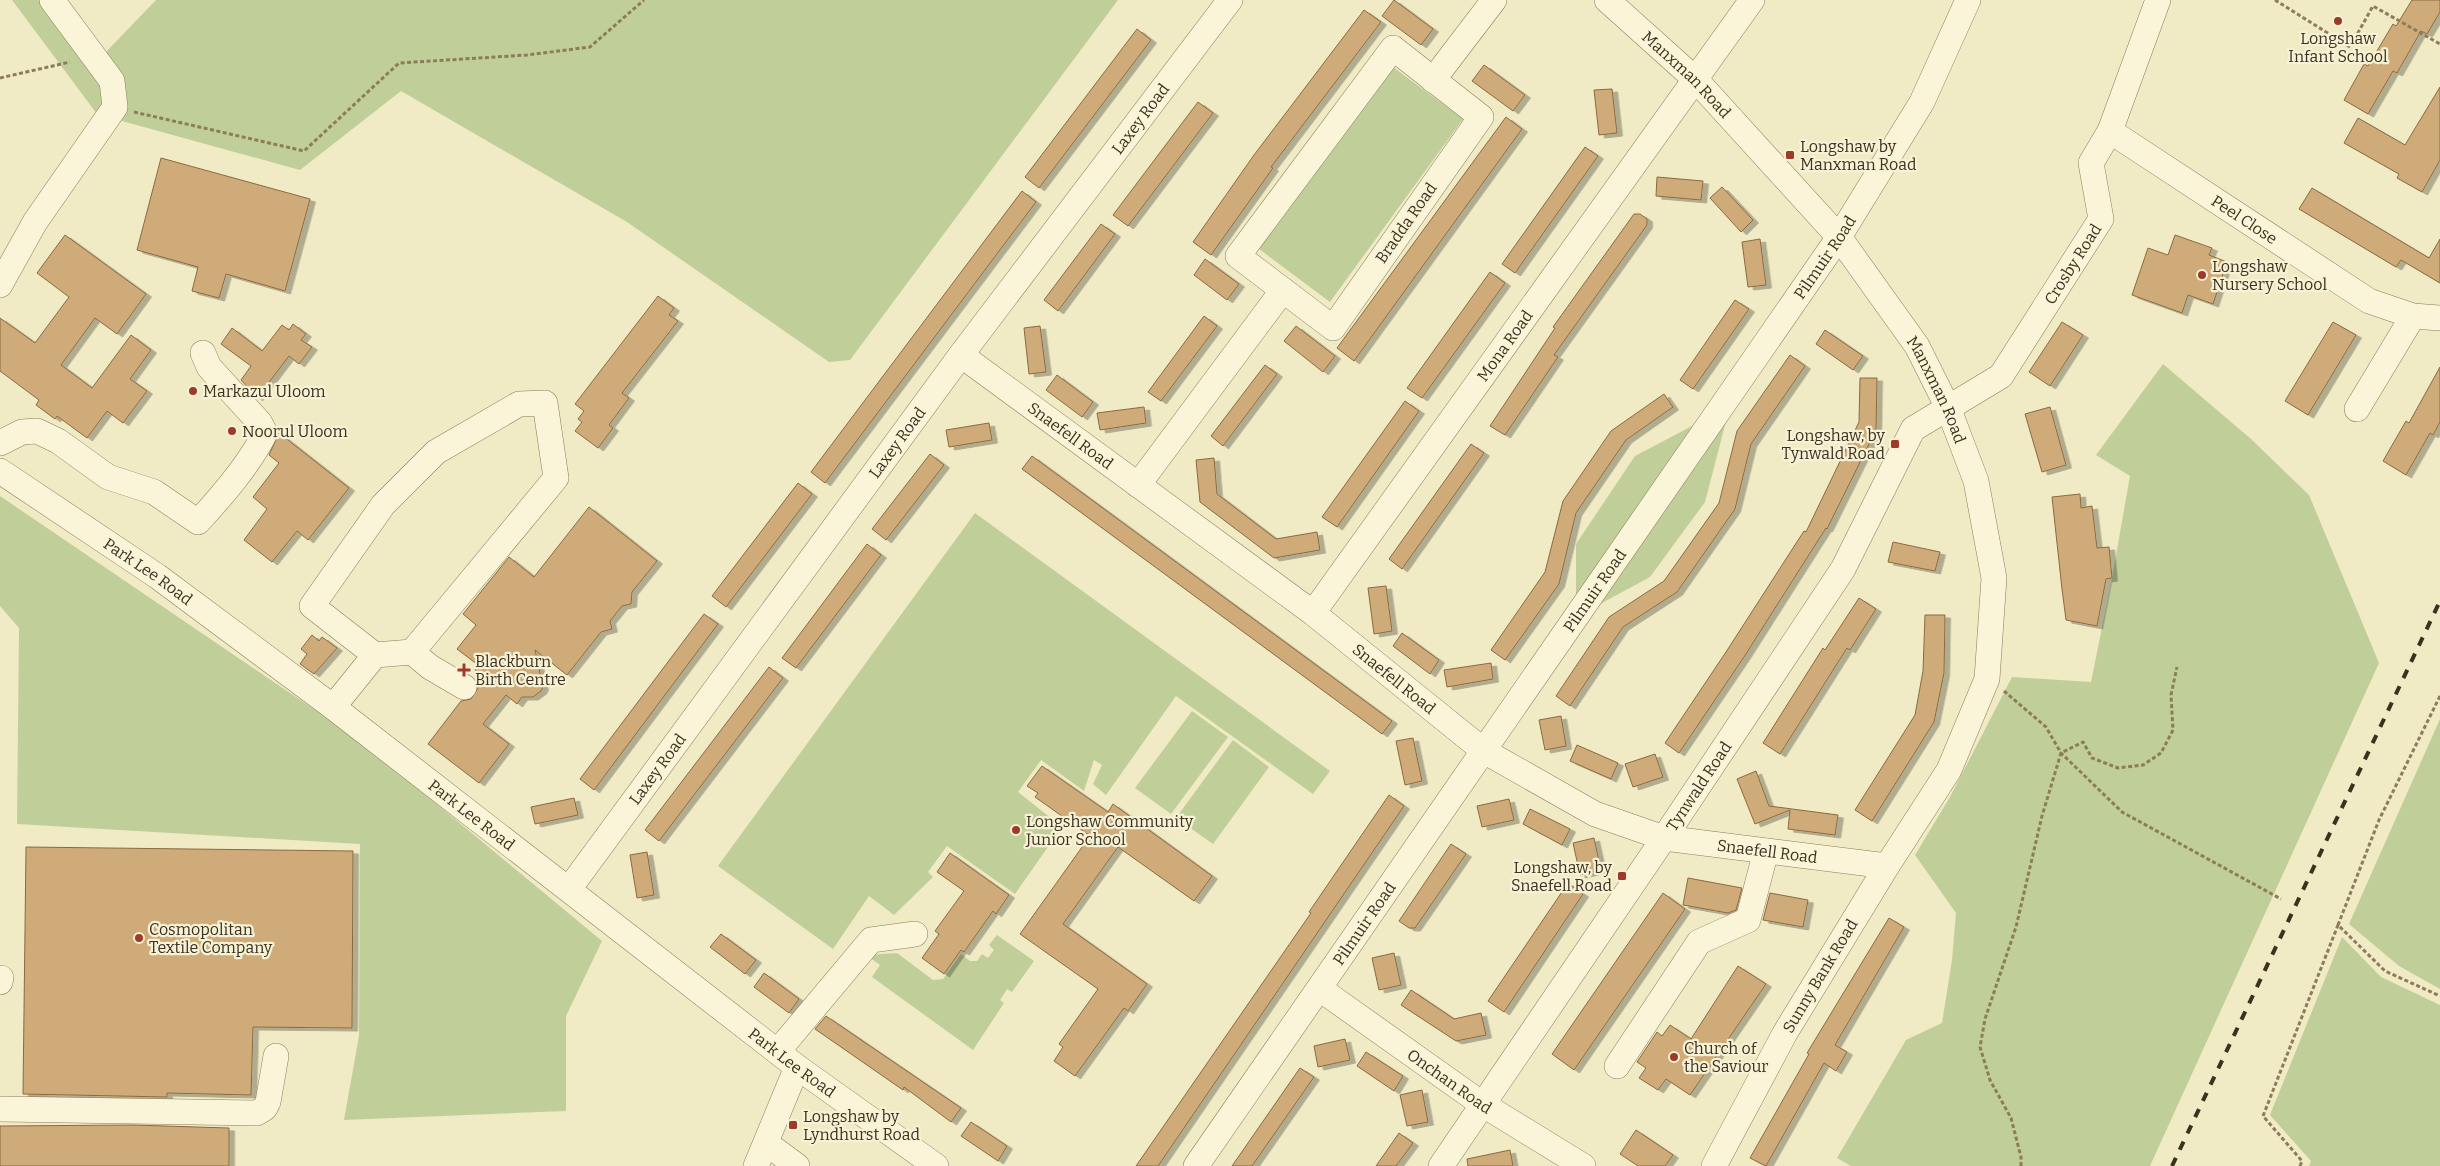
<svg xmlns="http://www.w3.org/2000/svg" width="2440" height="1166" font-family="Bitter,serif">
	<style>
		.green { fill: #c0cf99 }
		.building { fill: #cfab7a; stroke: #8c6a3f; filter: url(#shadow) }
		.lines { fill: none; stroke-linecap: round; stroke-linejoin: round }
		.minor-casing { stroke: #8c7c5a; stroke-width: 26 }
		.path { stroke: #8c7c5a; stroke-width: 3; stroke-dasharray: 4 2.5; stroke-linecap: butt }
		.minor { stroke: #faf5d9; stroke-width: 25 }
		.rail { stroke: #3c311f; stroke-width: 4; stroke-dasharray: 9 9; stroke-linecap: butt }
		.poi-dot { fill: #9d3a28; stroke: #f7f2d5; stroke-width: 2 }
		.labels { text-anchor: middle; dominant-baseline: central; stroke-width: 4.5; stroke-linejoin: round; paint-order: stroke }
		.poi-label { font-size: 16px; fill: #3c311f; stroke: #f7f2d5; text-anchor: start }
		.street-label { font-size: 16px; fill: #3c311f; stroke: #f7f2d5 }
	</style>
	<defs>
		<filter id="shadow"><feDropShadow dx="5.5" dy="3" stdDeviation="0" flood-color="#0004"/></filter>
	</defs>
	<rect width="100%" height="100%" fill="#f0eac5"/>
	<path class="green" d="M12,0H65L104,54L156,0H1118L850,360L829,362L627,222L401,91L300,170L122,121L100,118Z
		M1393,67L1463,119L1330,302L1259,249Z
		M2163,364L2251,439L2309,495L2379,663L2150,1166H1851L1837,1158L1906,1040L1942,1023L1952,960L1956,913L1915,855L1950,797L2012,677L2091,682L2112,578L2130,476L2096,455Z
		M1730,406L1705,502L1650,577L1576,617V544L1635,456Z
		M0,496L362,742L602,941L566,1016V1111L344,1120L359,1036L360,844L17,824L19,628L0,606Z
		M975,513L1330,771L1313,794L1176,696L1106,795L1093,784L1102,765L1094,760L1084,791L1041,760L1018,792L1062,827L1015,894L947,846L928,872L933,877L894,915L869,896L833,949L718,866Z
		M1192,711L1228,737L1171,814L1135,788Z
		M2440,719V989L2399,966L2349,924Z
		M1233,740L1269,767L1213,844L1176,818Z
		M997,935L1034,961L1012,992L1007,989L1000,1000L1004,1003L973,1050L872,977L880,965L866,955L897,953L933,980L943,979L961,954L970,961H977L982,954L988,958L994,950L989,945Z
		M2342,937L2381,977L2440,1005V1166H2309L2311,1161L2270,1115Z"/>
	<path class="building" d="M1394,0L1433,29L1421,45L1382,16Z
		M2412,0H2440V12L2427,34L2421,31L2397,73L2393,71L2368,114L2344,100L2364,64L2368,66L2393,24L2396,26Z
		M1364,10L1381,22L1271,167L1273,168L1211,255L1193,242L1254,155Z
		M1137,29L1151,40L1039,188L1025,177Z
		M1484,65L1525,95L1513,111L1472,81Z
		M2440,87V160L2422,192L2397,178L2399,174L2344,143L2358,118L2405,145Z
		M1612,89L1617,133L1599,135L1594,90Z
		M1198,102L1213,113L1128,226L1113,215Z
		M1506,117L1522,129L1354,361L1337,348Z
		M1585,147L1598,156L1515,273L1502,264Z
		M161,158L310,199L285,291L226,274L219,298L192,291L198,267L137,250Z
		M1657,177L1703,181L1701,200L1656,196Z
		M1722,187L1753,220L1741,232L1710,198Z
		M2312,188L2429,258L2440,239V283L2401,260L2396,267L2299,209Z
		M1022,191L1036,202L825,483L811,472Z
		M1634,214H1640L1647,219V225L1554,355L1558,357L1505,435L1490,426L1555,328L1553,327Z
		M1101,224L1115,234L1058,311L1044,300Z
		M65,235L146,294L117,334L95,318L61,365L92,388L131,335L151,350L130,379L147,391L123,423L107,411L87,438L57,416L55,419L36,405L39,400L0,371V318L35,343L69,297L37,273Z
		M2175,235L2212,248L2209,255L2227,262L2213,304L2188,295L2182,313L2132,295L2148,248L2168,255Z
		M1760,239L1766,285L1748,287L1742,242Z
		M1205,259L1239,284L1227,300L1194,275Z
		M1490,272L1505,283L1422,398L1407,388Z
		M658,296L674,308L669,315L678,321L622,393L629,398L609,425L613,428L598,448L575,431L582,422L578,419L584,411L575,404Z
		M1735,300L1749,309L1693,389L1680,380Z
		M1204,316L1217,326L1161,401L1148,392Z
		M2062,322L2083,335L2050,386L2029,372Z
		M2333,322L2356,335L2308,415L2285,401Z
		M293,324L306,334L301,340L312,347L299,364L289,356L257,398L241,380L251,366L221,344L232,328L262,351L282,325L289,330Z
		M1040,326L1046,372L1029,374L1024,328Z
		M1296,326L1335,356L1323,372L1284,341Z
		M1825,330L1863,356L1853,370L1816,344Z
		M1790,355L1805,366L1751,444L1735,509L1677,592L1623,627L1570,706L1556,696L1609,617L1664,581L1719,503L1737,431Z
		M1265,365L1277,374L1223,446L1211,436Z
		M2440,367V422L2433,435L2430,433L2406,475L2383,461L2406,421L2409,423Z
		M1057,375L1093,402L1082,417L1046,390Z
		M1860,378H1877L1876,430L1827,529L1826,528L1744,657L1679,753L1665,743L1726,652L1804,531L1806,532L1859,422Z
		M1664,394L1673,407L1626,440L1576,513L1559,584L1505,660L1491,650L1545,572L1563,501L1611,431Z
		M1405,401L1419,411L1337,527L1322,517Z
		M1144,407L1146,423L1100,430L1097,413Z
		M2050,407L2066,465L2042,472L2025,414Z
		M989,423L992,440L949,447L946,430Z
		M279,433L349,488L308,540L297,531L272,562L244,540L267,509L253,497L279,463L269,455Z
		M1471,444L1484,453L1402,569L1389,559Z
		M930,454L944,465L886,540L872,529Z
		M1032,456L1392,721L1382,734L1022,469Z
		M1214,458L1217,494L1276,539L1317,532L1320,550L1274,558L1200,502L1196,460Z
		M798,483L812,494L726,607L712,596Z
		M2080,494L2081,508L2092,506L2097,548L2109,547L2112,578L2106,579L2097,626L2066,620L2062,589L2052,497Z
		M589,507L657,561L632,592L631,604L622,606L610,621L612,629L601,632L567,675L535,650L543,687L541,691L533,697H522L517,704L506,695L483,724L509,744L479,783L428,744L461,701L471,699L478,688L477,681L481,675L475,670L478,665L457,649L476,625L463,614L509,557L534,577Z
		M1893,542L1940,552L1935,571L1888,562Z
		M867,544L881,555L796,668L782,658Z
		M1386,586L1392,631L1374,634L1368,588Z
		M1859,598L1876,609L1850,650L1847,648L1780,754L1763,743L1823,648L1825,650Z
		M704,614L718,624L594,790L580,779Z
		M1925,615H1945L1944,673L1934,722L1872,821L1855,810L1915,715L1923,671Z
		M1402,633L1439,660L1430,674L1393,646Z
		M312,635L319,641L322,637L337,648L314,674L300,664L307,654L301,649Z
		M1491,663L1493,679L1447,687L1444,670Z
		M769,667L783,678L659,841L645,830Z
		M1561,716L1566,746L1545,750L1539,720Z
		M1413,738L1422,781L1405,785L1396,741Z
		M1577,745L1618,763L1611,779L1570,761Z
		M1655,754L1663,777L1633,787L1625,764Z
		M1042,766L1108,812L1113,804L1212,876L1194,901L1118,847L1063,924L1147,984L1128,1011L1124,1008L1075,1076L1054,1061L1063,1047L1059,1044L1098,989L1020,934L1090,836L1035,797L1038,793L1027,786Z
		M1756,771L1769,806L1838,815L1835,835L1788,829L1790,810L1755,824L1737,779Z
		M1389,795L1404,806L1158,1166H1136L1311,913L1309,912Z
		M574,798L578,815L535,824L531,807Z
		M1509,799L1514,820L1482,827L1477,806Z
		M1530,809L1570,829L1562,845L1523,824Z
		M1594,838L1601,870L1580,875L1573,843Z
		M1451,844L1466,854L1415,928H1409L1399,921Z
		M26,847L353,851L352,1028L253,1027L251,1095L167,1093V1097L23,1094Z
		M647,852L654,895L637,898L630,855Z
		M950,853L1009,895L996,914L993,911L964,952L961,950L944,974L922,958L939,934L935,931L964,891L937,872Z
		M1688,878L1742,888L1736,910L1728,913L1683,905Z
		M1568,883L1583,894L1504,1012L1488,1001Z
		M1663,893L1685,909L1574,1070L1552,1054Z
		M1770,893L1808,900L1803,927L1763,920Z
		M1889,918L1904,927L1835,1045L1847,1052L1836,1071L1824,1063L1766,1166L1750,1158L1809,1054L1807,1053Z
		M721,934L756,960L745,974L710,947Z
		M1394,953L1401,985L1379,990L1372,958Z
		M1738,966L1766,984L1690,1095L1666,1079L1658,1090L1639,1078L1646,1068L1637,1062L1657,1032L1662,1036L1670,1025L1691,1039Z
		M764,973L799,999L789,1013L754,987Z
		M1411,990L1454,1019L1481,1013L1486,1035L1456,1041L1401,1005Z
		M826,1016L961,1108L951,1122L904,1087L903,1090L815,1029Z
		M1345,1039L1350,1060L1318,1067L1314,1046Z
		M1366,1052L1403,1076L1394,1091L1357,1066Z
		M1300,1068L1314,1077L1252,1166H1232Z
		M1422,1090L1428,1122L1407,1126L1400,1095Z
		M971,1122L1007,1146L998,1161L961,1136Z
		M133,1125L229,1128V1166H0V1126Z
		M1636,1130L1673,1155L1665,1166H1638L1620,1154Z
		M1399,1133L1413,1143L1396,1166H1376Z
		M1510,1150L1513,1166H1468L1467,1159Z"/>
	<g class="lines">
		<defs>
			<g id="minor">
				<path id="s1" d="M1607,0L1696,80L1839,237L1917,346L1949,410L1976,481L1994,578L1987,679L1949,770L1887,866L1785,1033L1714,1166"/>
				<path d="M1393,48L1481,117L1333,328L1238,256Z"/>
				<path d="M1433,80L1494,0"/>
				<path id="s2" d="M2110,131L2369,301L2413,316L2440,318"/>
				<path d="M0,285L35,222L115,107L112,81L52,0"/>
				<path id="s3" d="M961,355L1313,613L1484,751L1595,814L1664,838L1887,866"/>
				<path d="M2357,409L2413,316"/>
				<path d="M0,443L22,432L37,431L58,441L108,477L154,492L198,522C222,496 249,465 265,433L260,423L209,367L203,353"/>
				<path id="s4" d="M0,471L157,576L333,707L797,1067L936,1166"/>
				<path d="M1138,485L1283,290"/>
				<path id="s5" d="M1313,613L1752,0"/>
				<path d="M412,652L430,667L464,687"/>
				<path d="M333,707L375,655L312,606L383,505L436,452L519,404L545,403L556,478L412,652L375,655"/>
				<path id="s6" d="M569,889L961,355L1230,0"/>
				<path d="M0,982L1,978"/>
				<path id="s7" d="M1320,989L1482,1104L1583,1166"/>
				<path d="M778,1051L871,940L915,934"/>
				<path d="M1617,1066L1699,942L1748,920L1766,851"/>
				<path d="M0,1109L257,1113L265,1108L268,1102L276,1056"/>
				<path d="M766,1143L797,1166"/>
				<path d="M756,1166L797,1067"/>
				<path id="s8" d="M1196,1166L1839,237L1922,102L1968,0"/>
				<path id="s9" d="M1441,1166L1664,838L1843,569L1913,429L2001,376L2101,219L2091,163L2110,131L2158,0"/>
			</g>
		</defs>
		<use href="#minor" class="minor-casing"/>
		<path class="path" d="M2275,0L2350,47L2373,6L2440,44
			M0,78L70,62
			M134,112L304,151L399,63L527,55L590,47L644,0
			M2004,691L2046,727L2061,753L2122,812L2281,899
			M2440,696L2379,820L2338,925L2385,971L2440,996
			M2021,1166V1157L2011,1118L1990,1080L1980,1047L1985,1019L2016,927L2042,816L2061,753L2083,742L2092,758L2118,768L2143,765L2161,753L2173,730L2171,695L2177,667
			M2300,1166L2302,1161L2263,1116L2338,925"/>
		<use href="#minor" class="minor"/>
		<path class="rail" d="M2172,1166L2440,601"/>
	</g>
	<g class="poi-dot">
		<circle cx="2338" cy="21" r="5"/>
		<rect x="1785" y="150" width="10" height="10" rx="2.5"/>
		<circle cx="2202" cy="275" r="5"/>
		<circle cx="193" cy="391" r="5"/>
		<circle cx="232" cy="431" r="5"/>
		<rect x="1890" y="439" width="10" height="10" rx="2.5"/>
		<path d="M461.5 662.5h5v5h5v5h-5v5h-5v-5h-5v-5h5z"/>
		<circle cx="1016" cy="830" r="5"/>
		<rect x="1617" y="871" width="10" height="10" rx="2.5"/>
		<circle cx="139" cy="938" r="5"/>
		<circle cx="1674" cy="1057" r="5"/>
		<rect x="788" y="1120" width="10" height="10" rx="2.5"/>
	</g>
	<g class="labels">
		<g class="poi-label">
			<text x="2338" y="38" text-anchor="middle">Longshaw<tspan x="2338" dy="18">Infant School</tspan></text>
			<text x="1800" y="146">Longshaw by<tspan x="1800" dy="18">Manxman Road</tspan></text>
			<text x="2212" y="266">Longshaw<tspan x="2212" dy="18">Nursery School</tspan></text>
			<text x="203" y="391">Markazul Uloom</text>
			<text x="242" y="431">Noorul Uloom</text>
			<text x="1885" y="435" text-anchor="end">Longshaw, by<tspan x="1885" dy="18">Tynwald Road</tspan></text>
			<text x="475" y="661">Blackburn<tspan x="475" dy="18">Birth Centre</tspan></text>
			<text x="1026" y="821">Longshaw Community<tspan x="1026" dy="18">Junior School</tspan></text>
			<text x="1612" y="867" text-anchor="end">Longshaw, by<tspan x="1612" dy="18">Snaefell Road</tspan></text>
			<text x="149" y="929">Cosmopolitan<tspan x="149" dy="18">Textile Company</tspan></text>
			<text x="1684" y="1048">Church of<tspan x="1684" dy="18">the Saviour</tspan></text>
			<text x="803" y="1116">Longshaw by<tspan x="803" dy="18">Lyndhurst Road</tspan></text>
		</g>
		<g class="street-label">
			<text stroke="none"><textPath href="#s1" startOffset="109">Manxman Road</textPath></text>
			<text stroke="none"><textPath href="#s6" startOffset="959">Laxey Road</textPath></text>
			<text stroke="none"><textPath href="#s2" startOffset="161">Peel Close</textPath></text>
			<text transform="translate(1406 223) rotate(-55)">Bradda Road</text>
			<text stroke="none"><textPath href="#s8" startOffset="1105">Pilmuir Road</textPath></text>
			<text stroke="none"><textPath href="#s9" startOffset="1112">Crosby Road</textPath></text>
			<text stroke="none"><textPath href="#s5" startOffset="329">Mona Road</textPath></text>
			<text stroke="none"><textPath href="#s1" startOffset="514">Manxman Road</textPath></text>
			<text stroke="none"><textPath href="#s3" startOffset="136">Snaefell Road</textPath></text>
			<text stroke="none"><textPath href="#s6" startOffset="554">Laxey Road</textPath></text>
			<text stroke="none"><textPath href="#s4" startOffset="179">Park Lee Road</textPath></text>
			<text stroke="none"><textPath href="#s8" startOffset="700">Pilmuir Road</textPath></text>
			<text stroke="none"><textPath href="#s3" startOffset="541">Snaefell Road</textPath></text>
			<text stroke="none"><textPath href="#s6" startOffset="149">Laxey Road</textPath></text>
			<text stroke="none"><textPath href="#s9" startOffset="459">Tynwald Road</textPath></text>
			<text stroke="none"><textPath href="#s4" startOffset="584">Park Lee Road</textPath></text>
			<text stroke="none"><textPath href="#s3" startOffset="961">Snaefell Road</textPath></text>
			<text stroke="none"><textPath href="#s8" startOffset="295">Pilmuir Road</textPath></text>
			<text transform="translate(1820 976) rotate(-59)">Sunny Bank Road</text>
			<text stroke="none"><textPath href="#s4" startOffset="989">Park Lee Road</textPath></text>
			<text stroke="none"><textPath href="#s7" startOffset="159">Onchan Road</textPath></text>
		</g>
	</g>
</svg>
